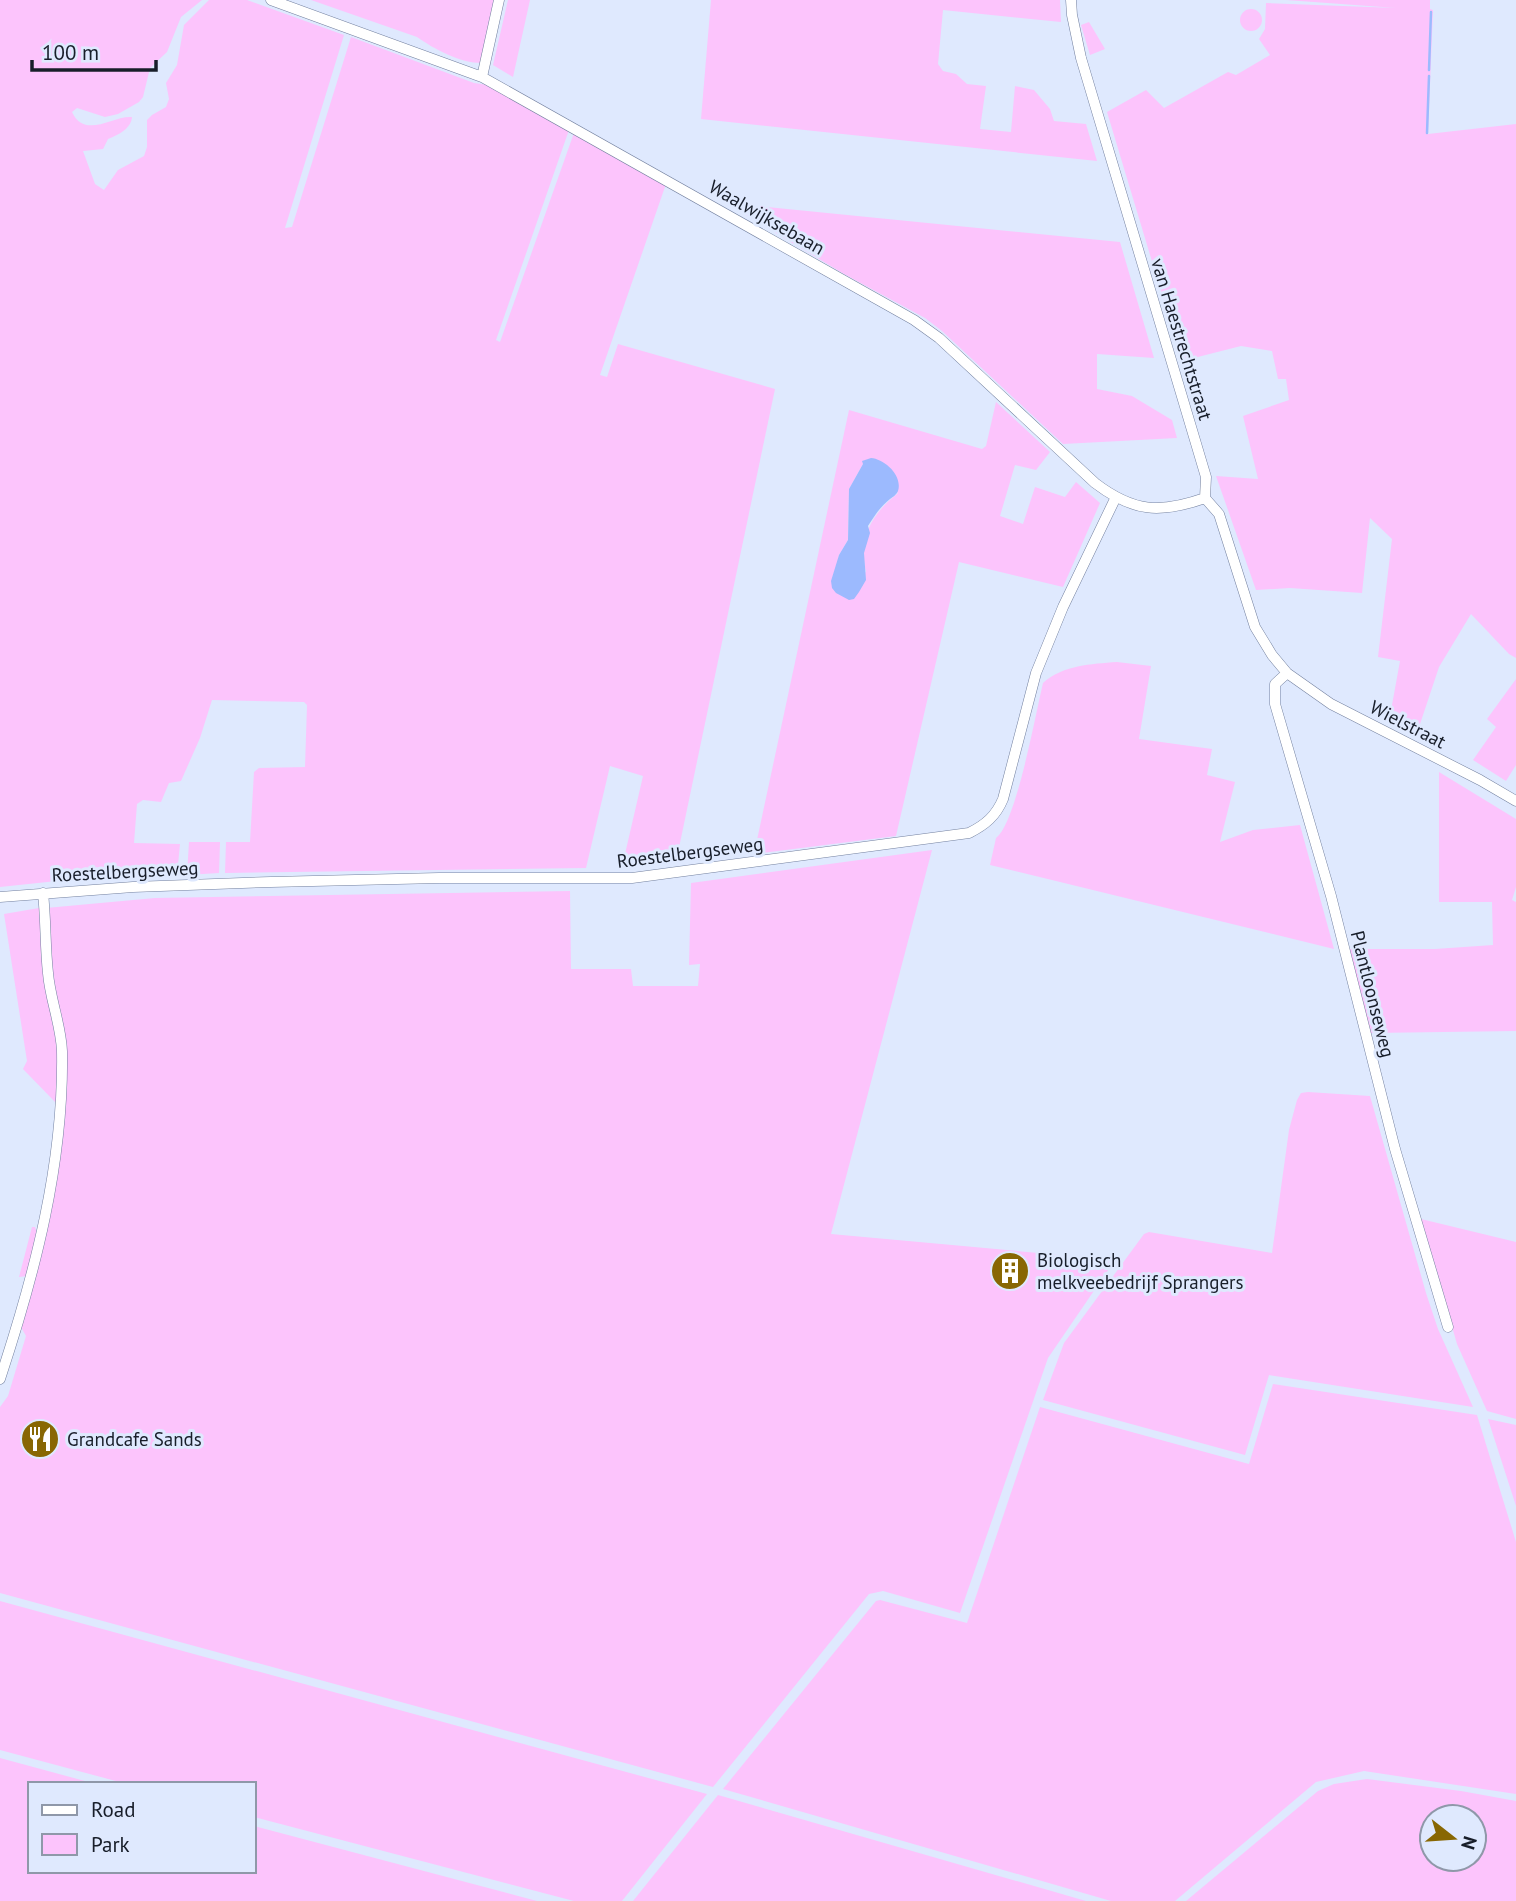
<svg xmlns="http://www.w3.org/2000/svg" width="1516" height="1901" font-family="'PT Sans',sans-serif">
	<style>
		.green { fill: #fcc4fc; fill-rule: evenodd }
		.water { fill: #9cbafe }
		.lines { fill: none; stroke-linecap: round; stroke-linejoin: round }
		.stream { stroke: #9cbafe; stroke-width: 2.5 }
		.minor-casing { stroke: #73809f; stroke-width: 11 }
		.minor { stroke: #fff; stroke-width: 10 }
		.labels { text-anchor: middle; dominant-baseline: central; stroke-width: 6; stroke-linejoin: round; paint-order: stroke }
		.street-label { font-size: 19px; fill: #181e2a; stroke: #dfe9fe }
		.poi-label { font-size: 19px; fill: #181e2a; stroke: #dfe9fe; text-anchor: start }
	</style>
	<rect width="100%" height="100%" fill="#dfe9fe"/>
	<path class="green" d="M0,0H202L181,17L167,52L150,68L143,97L139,102L118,114L105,117L77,108L72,112C85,140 113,115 132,117C131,129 118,135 108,139L103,149L83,151L95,184L104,190L118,170L144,156L147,147V120L152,115L166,107L169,99L166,83L177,65L184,25L209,0H247L344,35L285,228L292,227L351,37L474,83L488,85L570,127L496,340L500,342L575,130L667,181L600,375L607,377L618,344L775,389L676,862L622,867L643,776L610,766L586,868L225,873L226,842H250L254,772L259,768L305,767L307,705L304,702L212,700L200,738L181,781L169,783L161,802L143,800L137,804L134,843L180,844L177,875L76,879L0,887Z
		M311,0H494L497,2L482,63C460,63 434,49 417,37Z
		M508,0H530L513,77L493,65Z
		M711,0H1060L1061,22L943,10L938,64L943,71L956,74L967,84L986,86L980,129L1011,132L1015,86L1034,90L1050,109L1054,121L1086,124L1097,161L701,119Z
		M1286,0H1430V9L1433,10L1428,134L1516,124V658L1509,654L1471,614L1439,667L1418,730L1390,716L1400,661L1378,657L1392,539L1370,518L1362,593L1290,588L1256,590L1216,476L1258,479L1243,416L1289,400L1286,379H1278L1272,351L1241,346L1182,361L1107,112L1146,90L1164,108L1228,72L1236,75L1270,55L1259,39L1265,29L1266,3L1396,8Z
		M1240 20a11 11 0 1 1 22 0a11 11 0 1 1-22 0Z
		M1089,22L1105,49L1090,55L1081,25Z
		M726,203L1120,242L1154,358L1097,354V389L1132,396L1172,420L1177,438L1063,444L942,331L925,318L844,274Z
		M996,402L1050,452L1036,470L1015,465L1000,516L1023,524L1035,487L1065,497L1076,482L1100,503L1063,587L959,562L896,836L754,854L849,410L982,449L986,446ZM863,464L898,493C872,514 858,537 866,572L832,578L837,565L839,555L848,540L849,489Z
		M1117,662L1151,666L1139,739L1212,749L1207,775L1235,782L1220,842L1253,830L1300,825L1334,949L990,865L996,838C1016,824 1036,712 1043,683C1063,665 1091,664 1117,662Z
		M1516,679V765L1506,781L1473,760L1496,727L1487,719Z
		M1439,772L1516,819V887L1512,900L1516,902V1031L1371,1033L1349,949H1435L1493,945L1492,902H1439Z
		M189,842H220L219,873L187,875Z
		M932,850L831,1234L1115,1260L1048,1358L960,1613L883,1591L869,1594L713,1787L0,1593V1407L8,1396L26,1336L21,1327L64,1115L46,908L155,898L570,891L571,969H631L633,986H698L700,964L689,965L691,883Z
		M39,908L44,982L57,1045V1104L23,1069L27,1061L4,914Z
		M1308,1092L1370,1096L1426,1293L1438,1329L1473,1407L1269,1375L1245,1455L1043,1400L1064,1343L1144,1234L1149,1232L1272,1253L1289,1130L1297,1100L1301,1093Z
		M1421,1219L1516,1242V1419L1487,1411L1457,1344Z
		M32,1227H35L37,1233L28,1276L19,1277Z
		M1273,1384L1477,1415L1516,1542V1794L1364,1771L1316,1782L1175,1901H1111L723,1789L876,1601L880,1600L967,1623L1040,1407L1249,1464Z
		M1488,1419L1516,1425V1506Z
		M0,1601L707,1794L622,1901H574L254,1817V1784H127L0,1750Z
		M0,1758L96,1784H30V1871H254V1826L537,1901H0Z
		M1367,1779L1461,1791L1516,1801V1901H1186L1318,1791L1334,1784ZM1432,1817H1474V1859H1432Z
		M718,1795L1086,1901H633Z"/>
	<path class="water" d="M871,458C884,459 903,475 898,491C897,494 893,497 890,499C880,507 875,515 868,526L870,533L864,553L866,580L859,592L854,599L849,600L836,593L832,588L831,581L839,555L848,540L849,489L863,464L862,461Z"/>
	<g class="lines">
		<path class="stream" d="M1429,70L1431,12
			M1427,133L1429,76"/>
		<defs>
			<path id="minor" d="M271,0L482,77L914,320L939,338L1095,483C1133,512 1160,514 1205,498
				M1071,0L1072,15L1081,58L1206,477L1205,498L1219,514L1255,627L1272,655L1287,673L1331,704L1480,780L1516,801
				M482,77L499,0
				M1287,673L1275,684V704L1331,896L1395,1149L1448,1327
				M0,897L133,887L271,882L439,878H632L969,833C985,825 996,816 1003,799L1036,673L1063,607L1115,499
				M0,1379C35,1273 64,1163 62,1051C61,1025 50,999 48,973C45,946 46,920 43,893"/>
		</defs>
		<use href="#minor" class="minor-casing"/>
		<use href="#minor" class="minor"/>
	</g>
	<defs>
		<symbol id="building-disc" viewBox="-11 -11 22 22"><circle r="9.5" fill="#886703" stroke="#dfe9fe"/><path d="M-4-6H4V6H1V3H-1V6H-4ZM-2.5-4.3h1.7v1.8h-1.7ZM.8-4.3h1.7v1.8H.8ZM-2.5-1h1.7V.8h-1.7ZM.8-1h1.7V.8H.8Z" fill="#fff"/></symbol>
		<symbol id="restaurant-disc" viewBox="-11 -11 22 22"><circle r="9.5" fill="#886703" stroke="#dfe9fe"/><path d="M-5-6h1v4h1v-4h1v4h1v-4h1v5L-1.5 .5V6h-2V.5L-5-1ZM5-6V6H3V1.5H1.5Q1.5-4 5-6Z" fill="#fff"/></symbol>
	</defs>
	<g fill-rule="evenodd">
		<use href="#building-disc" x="988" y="1249" width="44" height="44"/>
		<use href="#restaurant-disc" x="18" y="1417" width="44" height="44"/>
	</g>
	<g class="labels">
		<g class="street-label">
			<text transform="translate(767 217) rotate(30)">Waalwijksebaan</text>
			<text transform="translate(1182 339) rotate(73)">van Haestrechtstraat</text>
			<text transform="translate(1408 724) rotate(27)">Wielstraat</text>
			<text transform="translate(690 852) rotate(-7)">Roestelbergseweg</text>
			<text transform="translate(125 871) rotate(-3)">Roestelbergseweg</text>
			<text transform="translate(1373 994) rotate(76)">Plantloonseweg</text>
		</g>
		<g class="poi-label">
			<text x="1037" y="1260">Biologisch<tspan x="1037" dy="22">melkveebedrijf Sprangers</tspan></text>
			<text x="67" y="1439">Grandcafe Sands</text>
		</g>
	</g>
	<rect x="28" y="1782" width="228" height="91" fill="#dfe9fe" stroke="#8f98a9" stroke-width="2"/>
	<rect x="42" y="1805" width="35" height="10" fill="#ffffff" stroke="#8f98a9" stroke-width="2"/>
	<text x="91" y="1817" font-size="21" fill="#181e2a">Road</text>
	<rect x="42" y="1834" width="35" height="21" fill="#fcc4fc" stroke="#8f98a9" stroke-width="2"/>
	<text x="91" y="1852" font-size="21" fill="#181e2a">Park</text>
	<g transform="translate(1453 1838) rotate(107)"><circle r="33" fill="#dfe9fe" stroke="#8f98a9" stroke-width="2"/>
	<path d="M0-5L12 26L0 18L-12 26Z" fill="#886703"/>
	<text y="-10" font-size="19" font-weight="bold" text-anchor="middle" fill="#181e2a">N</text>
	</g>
	<path d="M32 60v10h124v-10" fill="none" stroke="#181e2a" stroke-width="3.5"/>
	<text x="42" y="60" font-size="21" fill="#181e2a" stroke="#dfe9fe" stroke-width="5" paint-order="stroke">100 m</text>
</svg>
